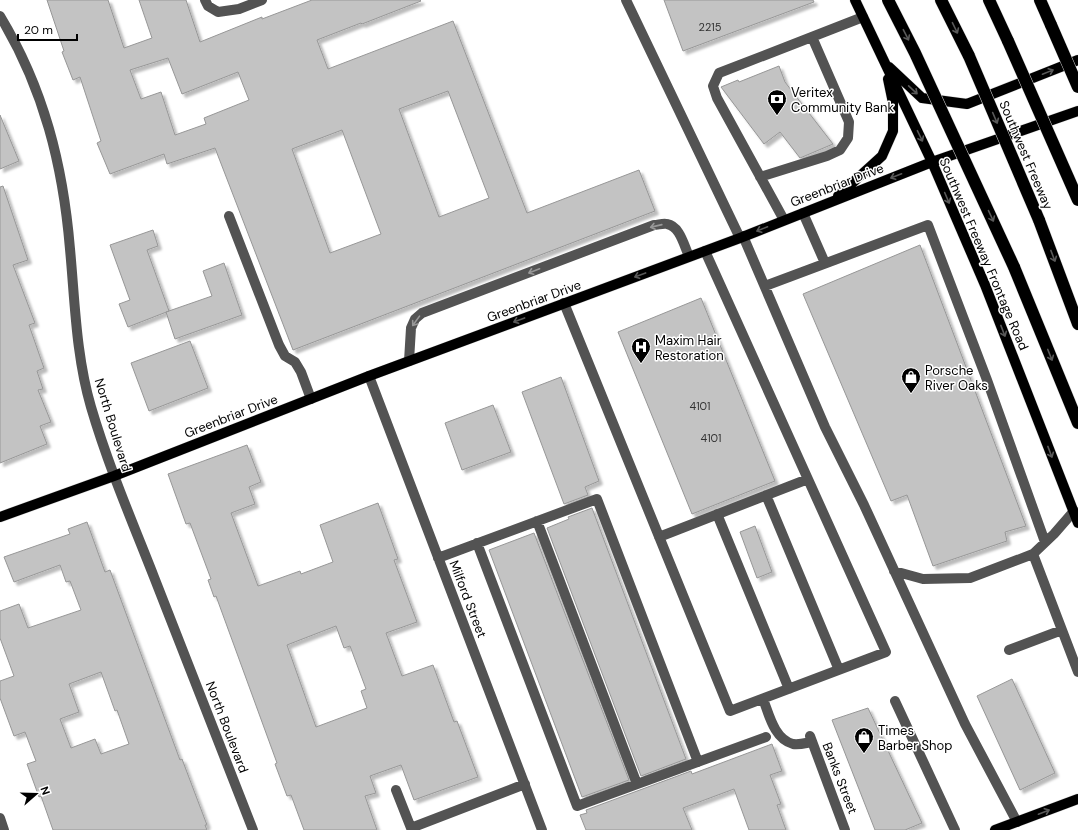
<svg xmlns="http://www.w3.org/2000/svg" width="1078" height="830" font-family="'DM Sans',sans-serif">
	<style>
		.building { fill: #c3c3c3; stroke: #979797; fill-rule: evenodd; filter: url(#shadow) }
		.lines { fill: none; stroke-linecap: round; stroke-linejoin: round }
		.major-casing { stroke: #dbdbdb; stroke-width: 11 }
		.highway-casing { stroke: #dbdbdb; stroke-width: 13 }
		.minor { stroke: #535353; stroke-width: 10 }
		.major { stroke: #000; stroke-width: 10 }
		.highway { stroke: #000; stroke-width: 12 }
		.highway-bridge-casing { stroke: #dbdbdb; stroke-width: 13; stroke-linecap: butt }
		.highway-bridge { stroke: #000; stroke-width: 12 }
		.oneway { stroke: #595959 }
		.oneway2 { stroke: #989898 }
		.labels { text-anchor: middle; dominant-baseline: central; stroke-width: 3; stroke-linejoin: round; paint-order: stroke }
		.number-label { font-size: 11px; fill: #313131 }
		.poi-label { font-size: 13px; fill: #000; stroke: #fff; text-anchor: start }
		.street-label { font-size: 13px; fill: #000; stroke: #fff }
	</style>
	<defs>
		<filter id="shadow"><feDropShadow dx="3.5" dy="3.5" stdDeviation="1" flood-color="#0004"/></filter>
	</defs>
	<rect width="100%" height="100%" fill="#fff"/>
	<path class="building" d="M47,0H108L124,48L152,38L139,0H186L200,42L262,17V19L312,0H420L421,1L362,24L361,23L317,40L328,69L453,21L527,213L639,170L655,211L293,350L215,148L167,164L164,154L110,174L97,143L101,141L80,77L73,80L62,52L64,51ZM168,58L182,94L238,72L249,100L204,118L206,124L175,135L161,92L141,99L130,70ZM448,91L489,198L439,217L399,109ZM342,130L381,234L330,253L292,149Z
		M664,0H813L814,2L683,51Z
		M779,66L785,82L833,144L800,158L780,132L764,144L721,87L738,80L739,82Z
		M0,115L19,161L0,169Z
		M3,186L28,260L13,265L35,323L29,325L44,368L37,371L43,389L38,390L51,422L40,426L47,444L0,463V187Z
		M153,230L158,246L147,250L169,311L128,327L119,304L130,300L110,245Z
		M920,245L1026,526L1005,532L1007,541L933,566L907,495L891,501L803,294Z
		M224,263L242,315L175,339L166,312L212,296L203,271Z
		M701,298L775,481L692,514L618,332Z
		M190,341L208,388L149,411L131,363Z
		M561,377L599,481L585,487L588,495L564,504L522,392Z
		M493,405L511,452L462,470L445,423Z
		M247,445L261,482L249,487L255,504L231,513L258,586L300,571L301,574L333,562L320,525L378,503L398,559L394,560L417,622L386,633L402,676L433,665L454,722L457,721L478,777L414,800L401,765L370,776L376,793L365,796L377,830H304L291,795L287,796L275,764L277,763L216,596L214,597L208,580L211,579L190,523L186,524L168,474ZM336,626L344,648L350,646L366,689L361,691L367,708L316,727L287,645Z
		M592,508L686,759L641,776L547,528L569,519L568,517Z
		M87,522L105,572L110,570L180,760L182,759L196,796L207,825H205L207,830H53L41,796L39,797L27,764L36,761L25,732L14,736L0,698V681L14,676L0,638V611L19,604L28,628L81,610L70,581L66,582L60,565L14,582L4,557L70,534L68,529ZM101,672L115,711L117,710L129,744L101,754L95,739L71,748L60,719L79,712L69,684Z
		M755,526L772,572L757,578L740,532Z
		M534,533L629,780L582,797L489,550Z
		M1012,679L1055,773L1020,790L977,696Z
		M868,708L922,823L905,830H875L832,720Z
		M772,744L782,771L770,775L781,804L777,805L786,830H749L734,789L683,808L692,830H586L580,815L587,813L586,810L691,771L692,774Z"/>
	<g class="lines">
		<defs>
			<path id="major" d="M855,0L932,162L985,285L1078,523
				M889,67L922,98L967,104L1078,60
				M838,196L882,156L893,131V103L888,79
				M0,517L114,476L369,376L740,238L932,162L1078,111
				M995,830L1078,799"/>
			<path id="highway" d="M941,0L969,56
				M989,0L1008,41
				M1040,0L1051,25
				M1039,220L1078,324
				M1014,267L1078,423"/>
		</defs>
		<use href="#major" class="major-casing"/>
		<use href="#highway" class="highway-casing"/>
		<path class="minor" d="M205,0L208,6L218,12L239,9L262,0
			M626,0L740,238
			M0,16C44,89 63,165 70,249C75,302 76,356 91,407C108,465 132,521 154,577C187,661 220,746 253,830
			M760,177L827,156L840,150L848,138L849,122L812,37
			M803,213L825,263
			M229,216L279,345L285,356L295,362L301,372L311,399
			M784,220L717,98L713,86L719,73L863,17
			M743,236L825,427L864,505L965,724L1017,822
			M765,286L928,225L987,380L1045,542
			M564,303L730,711L886,652L705,251
			M409,361L411,328L415,319L422,313L654,225C658,225 663,223 667,224C680,226 684,246 689,256
			M369,376L542,830
			M766,495L839,670
			M717,514L789,689
			M537,521L637,784
			M659,537L808,479
			M477,543L577,806L766,737
			M1033,554L1078,672
			M438,558L597,499L698,762
			M894,571L923,579L970,578L1033,554L1054,534L1074,511
			M1009,650L1062,630
			M763,699C769,714 774,739 793,744C799,745 806,743 812,742
			M895,701L955,830
			M810,736L845,830
			M396,790L411,828L525,784
			M0,818L4,830"/>
		<use href="#major" class="major"/>
		<use href="#highway" class="highway"/>
		<defs>
			<path id="highway-bridge" d="M888,0L915,53L1014,267
				M1051,25L1078,87
				M1008,41L1078,200
				M969,56L1039,220"/>
		</defs>
		<use href="#highway-bridge" class="highway-bridge-casing"/>
		<use href="#highway-bridge" class="highway-bridge"/>
	</g>
	<defs><path id="oneway-shaft" d="M-6 0H5M1.5-3L5.5 0L1.5 3" fill="none" stroke-width="1.6" stroke-linecap="round" stroke-linejoin="round"/></defs>
	<g class="oneway">
		<use href="#oneway-shaft" transform="translate(955 28) rotate(64)"/>
		<use href="#oneway-shaft" transform="translate(906 35) rotate(63)"/>
		<use href="#oneway-shaft" transform="translate(1048 72) rotate(-22)"/>
		<use href="#oneway-shaft" transform="translate(913 90) rotate(43)"/>
		<use href="#oneway-shaft" transform="translate(995 118) rotate(67)"/>
		<use href="#oneway-shaft" transform="translate(920 136) rotate(64)"/>
		<use href="#oneway-shaft" transform="translate(896 176) rotate(159)"/>
		<use href="#oneway-shaft" transform="translate(947 198) rotate(67)"/>
		<use href="#oneway-shaft" transform="translate(991 216) rotate(65)"/>
		<use href="#oneway-shaft" transform="translate(762 229) rotate(158)"/>
		<use href="#oneway-shaft" transform="translate(1053 256) rotate(69)"/>
		<use href="#oneway-shaft" transform="translate(640 275) rotate(160)"/>
		<use href="#oneway-shaft" transform="translate(519 320) rotate(160)"/>
		<use href="#oneway-shaft" transform="translate(1003 331) rotate(69)"/>
		<use href="#oneway-shaft" transform="translate(1050 355) rotate(68)"/>
		<use href="#oneway-shaft" transform="translate(1050 452) rotate(69)"/>
		<use href="#oneway-shaft" transform="translate(1044 812) rotate(-21)"/>
	</g>
	<g class="oneway2">
		<use href="#oneway-shaft" transform="translate(656 226) rotate(167)"/>
		<use href="#oneway-shaft" transform="translate(534 271) rotate(159)"/>
		<use href="#oneway-shaft" transform="translate(416 321) rotate(126)"/>
	</g>
	<defs>
		<symbol id="bank-pin" viewBox="-11 -11 22 30"><path d="M0 17L-7.5 6A9.5 9.5 0 1 1 7.5 6Z" fill="#000" stroke="#fff"/><path d="M-6-4H6V4H-6ZM0-2.3a2.3 2.3 0 1 0 0 4.6a2.3 2.3 0 1 0 0-4.6Z" fill="#fff"/></symbol>
		<symbol id="hospital-pin" viewBox="-11 -11 22 30"><path d="M0 17L-7.5 6A9.5 9.5 0 1 1 7.5 6Z" fill="#000" stroke="#fff"/><path d="M-5-5h3v3.5h4V-5h3V5h-3V1.5h-4V5h-3Z" fill="#fff"/></symbol>
		<symbol id="shop-pin" viewBox="-11 -11 22 30"><path d="M0 17L-7.5 6A9.5 9.5 0 1 1 7.5 6Z" fill="#000" stroke="#fff"/><path d="M-5-2.5h2.3a2.7 3.5 0 0 1 5.4 0H5L5.5 6h-11ZM-1.5-2.5h3a1.5 2.3 0 0 0-3 0Z" fill="#fff"/></symbol>
	</defs>
	<g fill-rule="evenodd">
		<use href="#bank-pin" x="766" y="88" width="22" height="30"/>
		<use href="#hospital-pin" x="630" y="336" width="22" height="30"/>
		<use href="#shop-pin" x="900" y="366" width="22" height="30"/>
		<use href="#shop-pin" x="853" y="726" width="22" height="30"/>
	</g>
	<g class="labels">
		<g class="number-label">
			<text x="710" y="27">2215</text>
			<text x="700" y="406">4101</text>
			<text x="711" y="438">4101</text>
		</g>
		<g class="poi-label">
			<text x="791" y="92">Veritex<tspan x="791" dy="15">Community Bank</tspan></text>
			<text x="655" y="340">Maxim Hair<tspan x="655" dy="15">Restoration</tspan></text>
			<text x="925" y="370">Porsche<tspan x="925" dy="15">River Oaks</tspan></text>
			<text x="878" y="730">Times<tspan x="878" dy="15">Barber Shop</tspan></text>
		</g>
		<g class="street-label">
			<text transform="translate(1026 155) rotate(67)">Southwest Freeway</text>
			<text transform="translate(837 185) rotate(-21)">Greenbriar Drive</text>
			<text transform="translate(984 254) rotate(67)">Southwest Freeway Frontage Road</text>
			<text transform="translate(534 301) rotate(-20)">Greenbriar Drive</text>
			<text transform="translate(231 416) rotate(-21)">Greenbriar Drive</text>
			<text transform="translate(113 425) rotate(73)">North Boulevard</text>
			<text transform="translate(468 599) rotate(69)">Milford Street</text>
			<text transform="translate(227 727) rotate(69)">North Boulevard</text>
			<text transform="translate(840 778) rotate(69)">Banks Street</text>
		</g>
	</g>
	<g transform="translate(36 794) rotate(70)" stroke="#ffffff" stroke-width="3" paint-order="stroke">
	<path d="M0-3L7 15L0 10L-7 15Z" fill="#000000"/>
	<text y="-6" font-size="11" font-weight="bold" text-anchor="middle" fill="#000000">N</text>
	</g>
	<path d="M18 34v6h59v-6" fill="none" stroke="#000000" stroke-width="2"/>
	<text x="24" y="34" font-size="12" fill="#000000" stroke="#ffffff" stroke-width="3" paint-order="stroke">20 m</text>
</svg>
